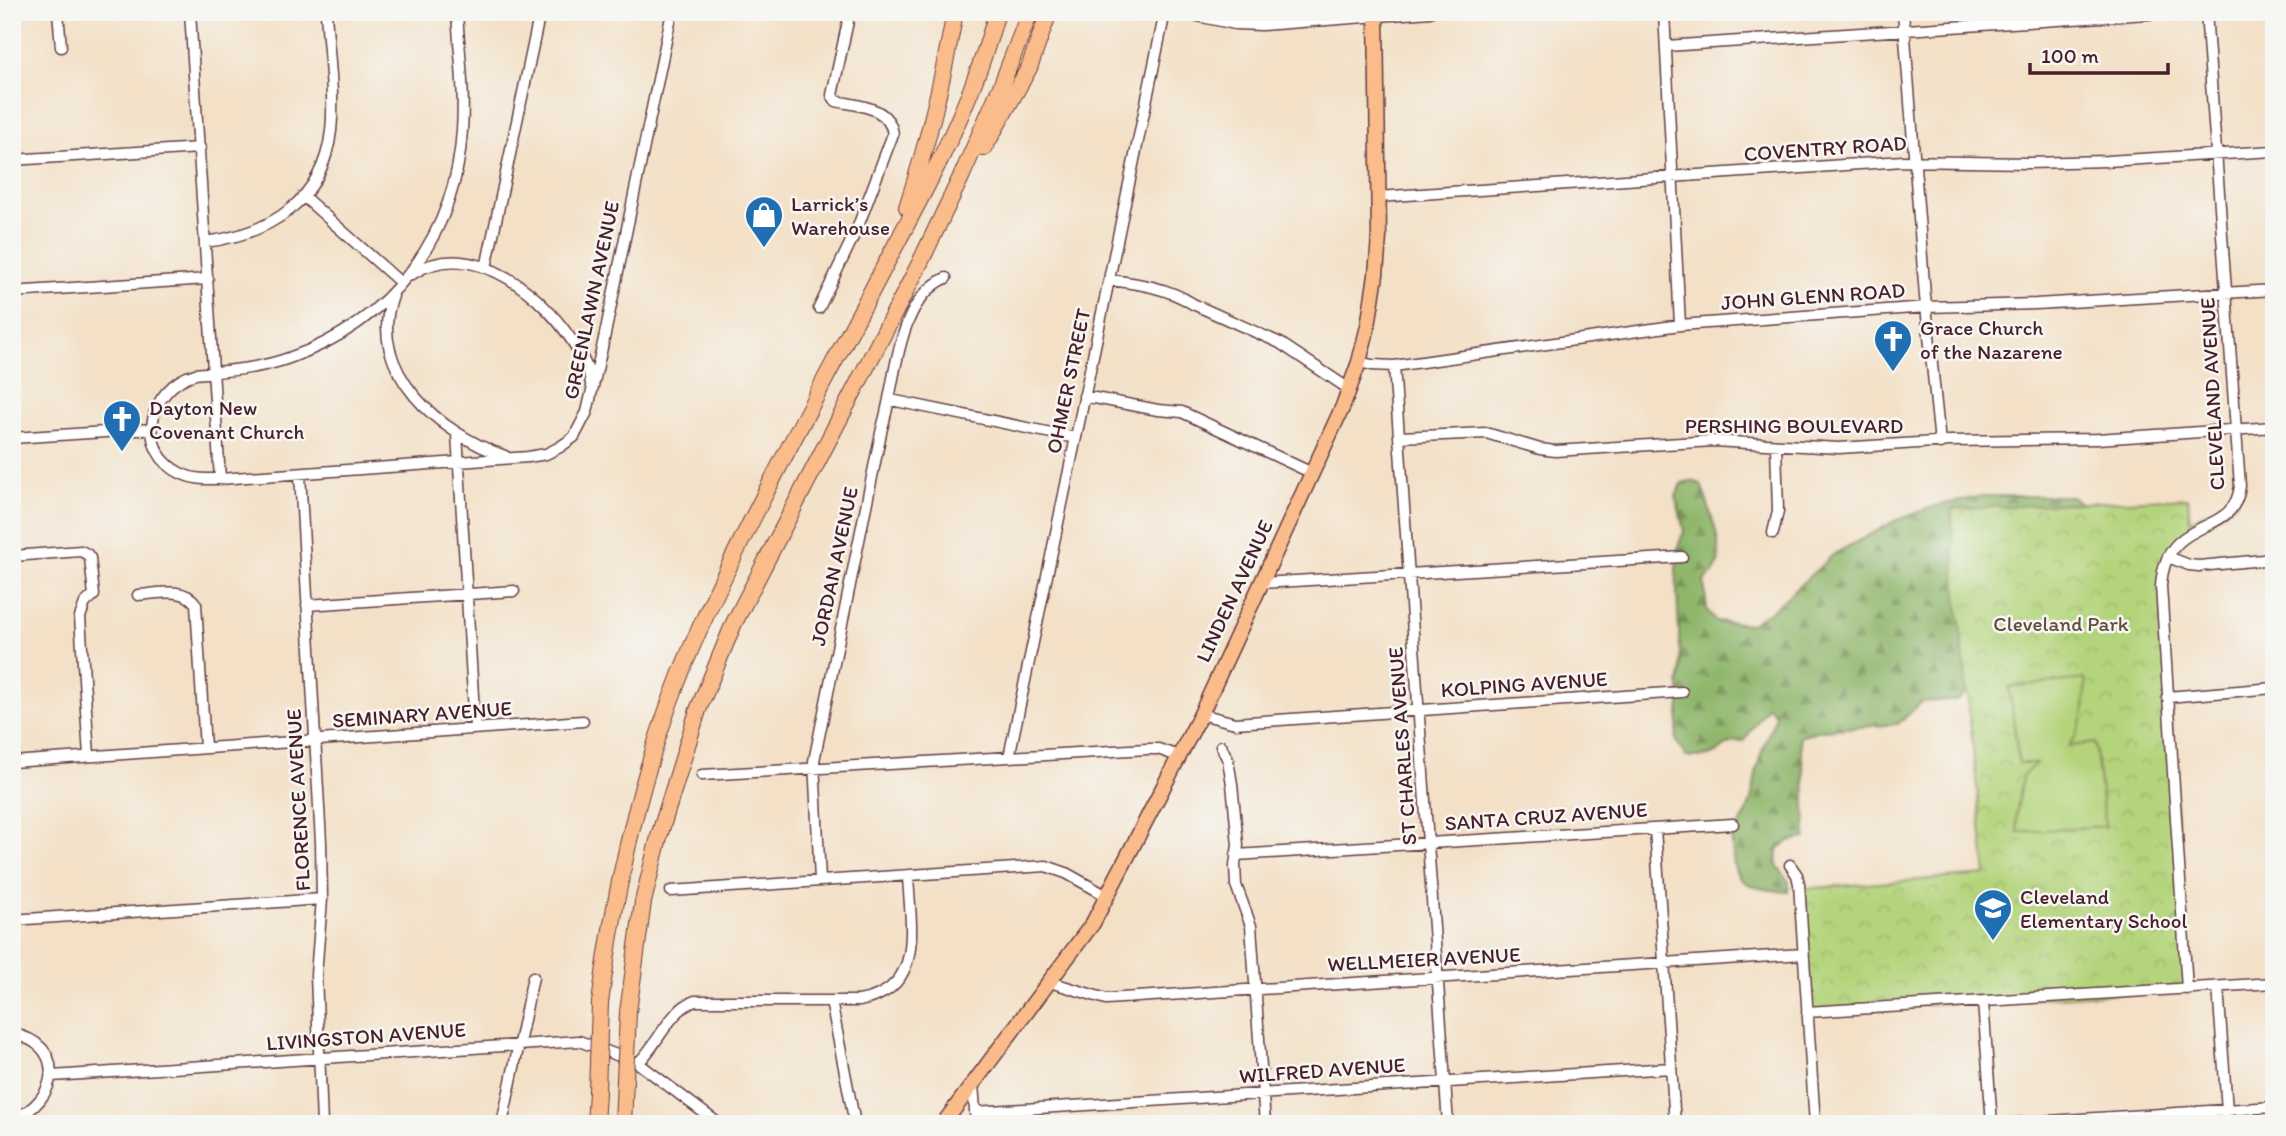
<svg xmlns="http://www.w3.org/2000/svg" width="2286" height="1136" font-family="Itim,sans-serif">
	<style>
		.forest { fill: url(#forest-firs); stroke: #6c6a4b; stroke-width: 2 }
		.park { fill: url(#park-crowns); stroke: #7f7a53; stroke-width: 2 }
		.pitch { fill: #b4d47b; stroke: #7f7a53; stroke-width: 2 }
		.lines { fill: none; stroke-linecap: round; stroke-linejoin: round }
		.minor-casing { stroke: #633c42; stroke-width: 13 }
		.major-casing { stroke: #633c42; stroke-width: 17 }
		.highway-casing { stroke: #633c42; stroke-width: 18 }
		.minor { stroke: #fff; stroke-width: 10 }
		.major { stroke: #f9bc8a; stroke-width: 14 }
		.highway { stroke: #f9bc8a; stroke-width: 16 }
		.highway-bridge-casing { stroke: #633c42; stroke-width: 18; stroke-linecap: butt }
		.highway-bridge { stroke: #f9bc8a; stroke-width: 16 }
		.labels { text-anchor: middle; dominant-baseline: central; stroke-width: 5; stroke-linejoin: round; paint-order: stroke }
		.street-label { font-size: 21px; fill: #4a1f2b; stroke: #f6f6f2 }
		.poi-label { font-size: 21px; fill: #4a1f2b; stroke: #f6f6f2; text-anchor: start }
		.park-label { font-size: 21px; fill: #644c3f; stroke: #f6f6f2 }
	</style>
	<defs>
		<pattern id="forest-firs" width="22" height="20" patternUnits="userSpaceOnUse" patternTransform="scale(1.75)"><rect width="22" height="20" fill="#8fb66b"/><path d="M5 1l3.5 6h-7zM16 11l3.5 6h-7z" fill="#779358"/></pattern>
		<pattern id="park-crowns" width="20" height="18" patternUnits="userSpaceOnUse" patternTransform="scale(1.75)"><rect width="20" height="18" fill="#b4d47b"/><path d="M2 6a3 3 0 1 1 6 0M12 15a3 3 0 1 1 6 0" fill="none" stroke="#9cb66a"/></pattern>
	</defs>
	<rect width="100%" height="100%" fill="#f6f6f2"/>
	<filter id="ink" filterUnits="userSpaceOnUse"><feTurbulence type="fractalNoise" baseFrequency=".0143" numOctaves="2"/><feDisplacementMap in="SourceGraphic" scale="14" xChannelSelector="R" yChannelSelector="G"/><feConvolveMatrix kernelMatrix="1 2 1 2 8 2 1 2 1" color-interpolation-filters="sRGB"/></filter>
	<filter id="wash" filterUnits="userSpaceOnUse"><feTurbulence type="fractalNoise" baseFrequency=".00686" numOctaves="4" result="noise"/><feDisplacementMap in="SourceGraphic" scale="28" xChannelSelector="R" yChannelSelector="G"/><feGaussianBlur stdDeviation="1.57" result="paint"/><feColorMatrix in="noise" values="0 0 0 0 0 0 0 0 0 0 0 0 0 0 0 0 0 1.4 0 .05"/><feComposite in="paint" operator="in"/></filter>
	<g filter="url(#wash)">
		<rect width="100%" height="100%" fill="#f3e0c6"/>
		<path class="forest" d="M1692,481L1701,484C1707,503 1726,550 1716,568C1714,573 1708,577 1704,581L1707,610L1716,621L1751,624L1775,608L1834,554L1895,521L1935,506L1982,496H2071L2100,519L1977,682L1958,700L1921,702L1898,724L1821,730L1799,736L1804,773L1806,838L1789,841L1778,849L1777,865L1789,882L1788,892C1771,890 1740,889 1735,869C1732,859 1733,847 1731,836C1751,815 1752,796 1757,769C1761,751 1768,734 1776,716L1768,706L1744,741C1723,741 1727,749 1711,755C1703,758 1695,757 1686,757L1676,740L1680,705L1679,684L1681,672L1676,569L1679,544L1684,531L1676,496L1682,483Z"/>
		<path class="park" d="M2238,497L2236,503L2187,535L2162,574L2187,989L1807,1012L1799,889L1986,875L1955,574L1952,509L2188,498L2190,521Z"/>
		<path class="pitch" d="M2085,679C2086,704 2084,726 2069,746L2095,743L2105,826L2018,832L2016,816L2023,775L2036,763H2019L2009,687Z"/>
	</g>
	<g filter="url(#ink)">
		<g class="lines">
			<defs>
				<path id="minor" d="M58,12L61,47
					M190,12L220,479
					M457,12C459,51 465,91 462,130C456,237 390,323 289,358C259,369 226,371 195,374C148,388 134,451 182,474C195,480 207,479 220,479L528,457L546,454L560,447L574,437L587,412L604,339L672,12
					M1179,12L1235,24L1262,25L1430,12
					M1664,12L1680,325
					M1903,12L1925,296L1940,443
					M1666,46L2177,12
					M12,160L200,148
					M303,196L401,283
					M1378,197L1903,161L2028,163L2107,161L2274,151
					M205,242C270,234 323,201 331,131C335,95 328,49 326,12
					M486,268L540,12
					M412,274C473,234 548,298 577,349C584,361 590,371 591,384
					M1109,280C1137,283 1169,288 1193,304L1280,343L1349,389
					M12,292L208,279
					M393,296C365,370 441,435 505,456
					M819,308L857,229L893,134C889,106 859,106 836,101L832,95L850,12
					M1359,362L1372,365L1394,366L1680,325L1927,307L2036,304L2274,290
					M1394,366L1448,1124
					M1084,396L1158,410L1182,412L1312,473
					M891,400L1076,438
					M457,434L475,728
					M1400,437L1486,433L1540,449L1555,451L1713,441L1839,448L1950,441L2097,439L2274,427
					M12,438L152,429
					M300,474L321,842L322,899L316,975L322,1124
					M1773,533L1778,511L1776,445
					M12,556L81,551L87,554L90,558L94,595L85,603L80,617L89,756
					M2168,557L2189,565L2199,566L2274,559
					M1261,583L1682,557
					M138,595C156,594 184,586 196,604L205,748
					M307,605L514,591
					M2167,697L2274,688
					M1201,714L1235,723L1682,692
					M1221,746L1228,760L1232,784L1238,845L1235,865L1236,885L1251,926L1265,1124
					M1009,757L1165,12
					M12,762L583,721
					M702,775L1147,749H1158L1178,756
					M1655,829L1675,1124
					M1236,855L1733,824
					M1790,865L1797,875L1799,884L1815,1124
					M820,880L814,761L882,428C897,381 895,301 946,278
					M671,891L1046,866L1066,873L1107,896
					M12,920L322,899
					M1050,982L1106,999L1803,954
					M2218,987L2228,1124
					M2187,989L2161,586C2162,570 2167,553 2179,542C2202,521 2236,524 2240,486L2206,12
					M831,1001L855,1124
					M1983,1002L1992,1124
					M1807,1012L2274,983
					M12,1034C67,1043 60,1102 12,1119
					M638,1063C658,1045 669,1010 695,1001H859C926,989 910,926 908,875
					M52,1076L579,1041L638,1063L719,1124
					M973,1084L976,1124
					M975,1112L1671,1068
					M502,1124L533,977
					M2000,1124L2274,1107"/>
				<path id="major" d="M943,1124L1093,923L1201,714L1343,406L1359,362L1368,326L1376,275L1379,237L1376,12"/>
				<path id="highway" d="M984,148L1029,68L1049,12
					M907,207C928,143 943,78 955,12
					M600,1003C616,878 644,755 695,639C751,514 818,394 881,273C915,208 952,143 977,74C985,54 991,33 997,12
					M628,1012L643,902L660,833L698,710L734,623L918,267L962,175L1002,84L1030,12
					M595,1124L597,1092
					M623,1124L624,1102"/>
			</defs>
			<use href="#minor" class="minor-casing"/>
			<use href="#major" class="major-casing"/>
			<use href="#highway" class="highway-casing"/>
			<use href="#minor" class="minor"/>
			<use href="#major" class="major"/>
			<use href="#highway" class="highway"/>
			<defs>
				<path id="highway-bridge" d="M597,1092L600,1003
					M624,1102L628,1012"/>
			</defs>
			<use href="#highway-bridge" class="highway-bridge-casing"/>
			<use href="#highway-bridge" class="highway-bridge"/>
		</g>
	</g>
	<defs>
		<symbol id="shop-pin" viewBox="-11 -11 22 30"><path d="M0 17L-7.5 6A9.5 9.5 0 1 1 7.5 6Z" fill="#1f6fb2" stroke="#f6f6f2"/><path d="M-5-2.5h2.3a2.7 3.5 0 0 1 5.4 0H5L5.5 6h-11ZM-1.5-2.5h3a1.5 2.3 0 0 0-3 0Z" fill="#fff"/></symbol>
		<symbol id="church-pin" viewBox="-11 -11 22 30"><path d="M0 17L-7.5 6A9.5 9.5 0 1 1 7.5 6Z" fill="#1f6fb2" stroke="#f6f6f2"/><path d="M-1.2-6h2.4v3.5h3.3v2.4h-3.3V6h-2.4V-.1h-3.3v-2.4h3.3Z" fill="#fff"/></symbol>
		<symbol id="school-pin" viewBox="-11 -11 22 30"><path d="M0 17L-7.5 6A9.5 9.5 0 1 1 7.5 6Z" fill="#1f6fb2" stroke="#f6f6f2"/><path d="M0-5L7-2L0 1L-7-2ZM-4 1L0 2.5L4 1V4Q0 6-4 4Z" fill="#fff"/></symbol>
	</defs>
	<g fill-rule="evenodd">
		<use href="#shop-pin" x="742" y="193" width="44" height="60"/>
		<use href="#church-pin" x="1871" y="317" width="44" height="60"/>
		<use href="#church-pin" x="100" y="397" width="44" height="60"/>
		<use href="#school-pin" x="1971" y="886" width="44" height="60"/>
	</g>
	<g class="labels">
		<g class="street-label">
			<text transform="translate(1825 148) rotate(-4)">COVENTRY ROAD</text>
			<text transform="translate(1813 296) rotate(-4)">JOHN GLENN ROAD</text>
			<text transform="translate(591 300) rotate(-78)">GREENLAWN AVENUE</text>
			<text transform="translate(1068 381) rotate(-78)">OHMER STREET</text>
			<text transform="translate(2212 394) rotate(-93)">CLEVELAND AVENUE</text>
			<text x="1794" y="425">PERSHING BOULEVARD</text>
			<text transform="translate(834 566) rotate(-78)">JORDAN AVENUE</text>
			<text transform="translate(1234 591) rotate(-65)">LINDEN AVENUE</text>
			<text transform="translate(1524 684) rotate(-4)">KOLPING AVENUE</text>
			<text transform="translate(422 714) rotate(-4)">SEMINARY AVENUE</text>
			<text transform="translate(1402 746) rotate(-94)">ST CHARLES AVENUE</text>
			<text transform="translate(298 800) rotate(-93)">FLORENCE AVENUE</text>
			<text transform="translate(1546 816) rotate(-4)">SANTA CRUZ AVENUE</text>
			<text transform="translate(1424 959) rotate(-3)">WELLMEIER AVENUE</text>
			<text transform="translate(366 1036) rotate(-4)">LIVINGSTON AVENUE</text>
			<text transform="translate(1322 1070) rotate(-4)">WILFRED AVENUE</text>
		</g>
		<g class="poi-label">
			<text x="791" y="203">Larrick’s<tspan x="791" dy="24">Warehouse</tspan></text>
			<text x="1920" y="327">Grace Church<tspan x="1920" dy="24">of the Nazarene</tspan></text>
			<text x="149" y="407">Dayton New<tspan x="149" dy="24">Covenant Church</tspan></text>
			<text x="2020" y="896">Cleveland<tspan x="2020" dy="24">Elementary School</tspan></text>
		</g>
		<g class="park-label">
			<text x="2061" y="623">Cleveland Park</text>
		</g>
	</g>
	<rect width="2286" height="1136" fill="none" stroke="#f6f6f2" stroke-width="42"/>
	<path d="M2030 63v10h138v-10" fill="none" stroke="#4a1f2b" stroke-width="3.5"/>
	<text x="2041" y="63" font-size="21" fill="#4a1f2b" stroke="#f6f6f2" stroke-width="5" paint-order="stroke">100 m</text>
</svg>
